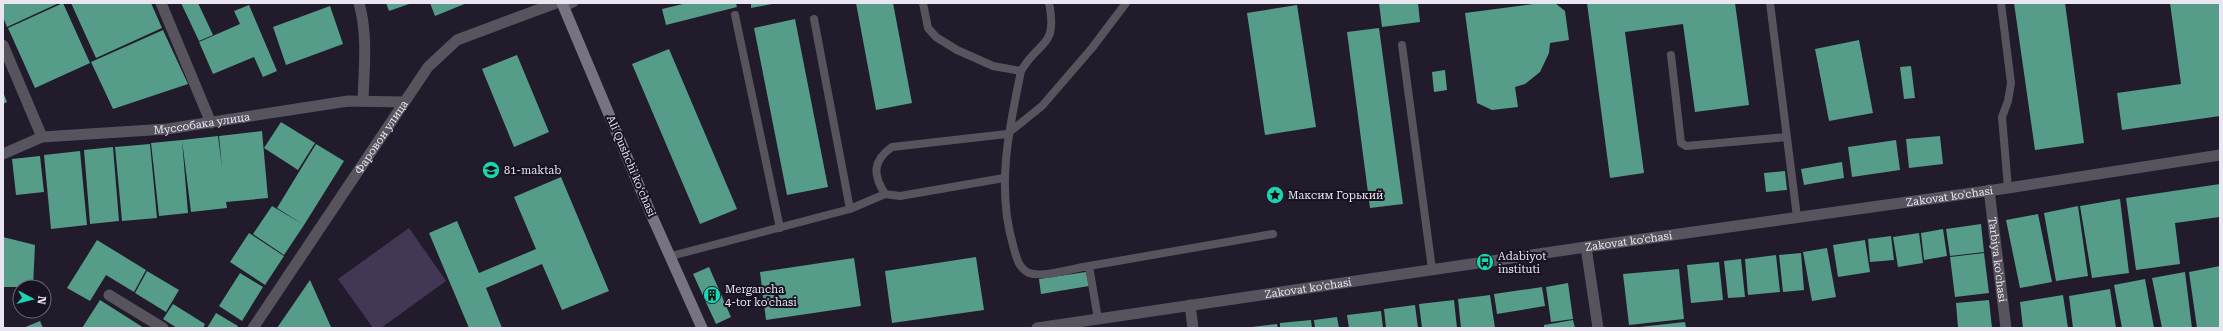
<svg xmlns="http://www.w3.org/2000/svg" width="2223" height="331" font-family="'Roboto Serif',serif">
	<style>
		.green { fill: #423856 }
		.building { fill: #559c89 }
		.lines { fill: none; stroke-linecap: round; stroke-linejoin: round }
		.service { stroke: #57545d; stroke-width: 8 }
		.minor { stroke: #57545d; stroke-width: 11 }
		.tertiary { stroke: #57545d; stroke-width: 11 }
		.secondary { stroke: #777381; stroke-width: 11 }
		.labels { text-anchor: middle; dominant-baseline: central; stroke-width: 4; stroke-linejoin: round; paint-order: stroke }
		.street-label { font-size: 11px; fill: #e9e6f2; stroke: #181222 }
		.poi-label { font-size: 11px; fill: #e9e6f2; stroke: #181222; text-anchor: start }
	</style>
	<rect width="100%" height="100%" fill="#211b2c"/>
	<path class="green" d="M409,228L446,281L381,328H373L338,279Z"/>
	<path class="building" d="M3,3H59L7,27L3,17Z
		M63,3L90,63L35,88L8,28Z
		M71,3H151L162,28L96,58Z
		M181,3H198L213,35L199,41Z
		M386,3H412L389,11Z
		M430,3H467L435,16Z
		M687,3H736L737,7L666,25L662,9Z
		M751,3H772V4L751,8Z
		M856,3H893L912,103L876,110Z
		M1379,3H1418L1420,22L1382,27Z
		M1541,3H1555L1565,11L1569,40L1550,43L1549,53L1540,72L1525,84L1515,87L1518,107L1492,110L1477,103L1465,13Z
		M1587,3H1735L1749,105L1695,112L1683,24L1625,32L1644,173L1610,178Z
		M2014,3H2065L2084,143L2035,150Z
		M2170,3H2220V116L2122,130L2117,93L2181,84Z
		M249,5L277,71L263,77L254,57L213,74L199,42L240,24L234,11Z
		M1297,5L1316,127L1265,135L1247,13Z
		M330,6L343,44L286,65L273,27Z
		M795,19L828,187L787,195L754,28Z
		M1379,28L1403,204L1370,208L1347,32Z
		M163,30L188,84L113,109L91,62Z
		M1859,40L1873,113L1829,121L1815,49Z
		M669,49L737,209L700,224L632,64Z
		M517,55L549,132L514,147L482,69Z
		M1911,66L1915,98L1904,99L1900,67Z
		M1445,70L1447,90L1434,92L1432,72Z
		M3,92L7,102L3,104Z
		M281,122L315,143L298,170L264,148Z
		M262,131L268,198L226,202L227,208L191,212L182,140L218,136L222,168L219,136Z
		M1940,136L1943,164L1909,168L1906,139Z
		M182,140L188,213L159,216L151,143Z
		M1896,140L1900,170L1852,177L1848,147Z
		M150,144L157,218L122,221L115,147Z
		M316,144L344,161L304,225L277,208Z
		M113,147L119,221L90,224L84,150Z
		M80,151L87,225L51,229L44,155Z
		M40,156L44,192L16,195L12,159Z
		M1842,162L1844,178L1804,185L1801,169Z
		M1785,171L1787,190L1766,192L1764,173Z
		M561,177L609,291L562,310L542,264L486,288L502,328H469L429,233L457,221L479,273L536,249L514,197Z
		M2220,184V217L2175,223L2180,264L2136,270L2126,198Z
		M2120,199L2129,273L2092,278L2080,206Z
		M272,206L304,225L284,255L253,234Z
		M2078,206L2088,276L2056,281L2044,213Z
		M2038,214L2052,282L2020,288L2006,220Z
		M1981,224L1984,252L1950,256L1946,229Z
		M1943,229L1947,256L1924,260L1921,233Z
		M249,233L284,256L265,285L230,262Z
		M1919,233L1923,263L1898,267L1893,237Z
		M1891,236L1894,260L1870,262L1868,239Z
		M3,237L35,245L33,287H3Z
		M97,240L146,270L134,292L106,275L90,301L67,288Z
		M1865,240L1870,272L1838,277L1833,245Z
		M1827,248L1836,297L1812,301L1803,252Z
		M1801,253L1804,290L1783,292L1779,255Z
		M1984,253L1989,293L1955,297L1950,257Z
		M1776,255L1780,292L1748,295L1745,259Z
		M976,257L984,310L892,323L885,271Z
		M854,258L861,306L766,320L760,272Z
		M1741,259L1745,297L1728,298L1724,261Z
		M1719,262L1723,300L1691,303L1687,265Z
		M2220,266V328H2197L2189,272Z
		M709,267L731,317L716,324L693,274Z
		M1679,269L1684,319L1629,325L1623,274Z
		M147,271L179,290L166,312L135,293Z
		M1086,272L1089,286L1041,294L1039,279Z
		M2185,272L2192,328H2162L2152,278Z
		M240,273L263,287L242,321L219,306Z
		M2145,279L2154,328H2122L2114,285Z
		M310,280L331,327L277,328Z
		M1568,283L1573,319L1551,322L1546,287Z
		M1542,287L1545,306L1497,314L1494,294Z
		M2110,289L2116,328H2073L2069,296Z
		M1490,295L1495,328H1461L1458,299Z
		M2063,295L2068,328H2023L2020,302Z
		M100,300L144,328H82Z
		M1454,300L1457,328H1422L1419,304Z
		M1989,300L1992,328H1958L1956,303Z
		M173,304L205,324L203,328H177L163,319Z
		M1415,305L1418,328H1386L1384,309Z
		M1381,311L1383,328H1349L1347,315Z
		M216,313L238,326L237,328H207Z
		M1337,317L1339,328H1315L1314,320Z
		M1311,320L1312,328H1280V323Z
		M1573,320L1575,328H1544V325Z
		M40,321L43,328H23Z
		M1685,322L1686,328H1639V327Z
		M1277,324L1278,328H1252V327Z"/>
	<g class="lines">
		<path class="service" d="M923,3L928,28L936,37L957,50L993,66L1021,71
			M1049,3C1058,49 1039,39 1021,71C1009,129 996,187 1013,245C1016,256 1018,268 1029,273C1043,278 1074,268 1089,266L1098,319
			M1770,3L1797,217
			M2001,3L2011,83L2008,101L2002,117L2008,188
			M564,8L574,3
			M735,15L780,228
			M814,19L850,209
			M1402,45L1432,269
			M1671,55L1681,143L1686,146L1787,137
			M1004,178L900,196L885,194C873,175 872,161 892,147L1007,134L1042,106L1092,48L1126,3
			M671,256L850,209L885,194
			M1089,266L1273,234"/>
		<g class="minor">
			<path d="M161,3L211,123"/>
			<path d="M359,3C368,35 364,69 363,101"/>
			<path d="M3,45L42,137"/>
			<path id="s1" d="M3,154L42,137L167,129L348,101L403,102"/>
			<path id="s2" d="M1989,190L2006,328"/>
			<path d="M1586,247L1598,328"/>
			<path d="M109,295L163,328"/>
			<path d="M1190,305L1193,328"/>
			<path id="s3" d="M253,328L428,67L457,40L556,3"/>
		</g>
		<path class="tertiary" id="s4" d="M1037,328L1586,247L2008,188L2220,155"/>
		<path class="secondary" d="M562,3L651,214L702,328"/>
	</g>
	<defs>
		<symbol id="school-disc" viewBox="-11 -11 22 22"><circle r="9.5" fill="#1cd5b1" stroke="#181222"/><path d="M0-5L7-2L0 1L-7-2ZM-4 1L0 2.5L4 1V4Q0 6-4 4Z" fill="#111"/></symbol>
		<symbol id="sight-disc" viewBox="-11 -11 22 22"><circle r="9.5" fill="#1cd5b1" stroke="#181222"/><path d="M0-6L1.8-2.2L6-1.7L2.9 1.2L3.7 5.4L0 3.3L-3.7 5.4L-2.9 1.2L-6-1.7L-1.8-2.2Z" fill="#111"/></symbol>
		<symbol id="bus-disc" viewBox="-11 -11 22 22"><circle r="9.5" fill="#1cd5b1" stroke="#181222"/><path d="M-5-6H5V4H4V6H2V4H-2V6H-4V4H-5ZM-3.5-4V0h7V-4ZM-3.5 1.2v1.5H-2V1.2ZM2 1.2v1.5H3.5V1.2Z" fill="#111"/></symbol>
		<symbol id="building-disc" viewBox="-11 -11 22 22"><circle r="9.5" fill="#1cd5b1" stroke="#181222"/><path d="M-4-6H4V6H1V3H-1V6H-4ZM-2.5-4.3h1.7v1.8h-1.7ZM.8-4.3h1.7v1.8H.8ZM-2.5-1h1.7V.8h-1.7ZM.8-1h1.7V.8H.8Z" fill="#111"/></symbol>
	</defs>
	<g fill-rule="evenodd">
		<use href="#school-disc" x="481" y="160" width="20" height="20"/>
		<use href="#sight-disc" x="1265" y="185" width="20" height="20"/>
		<use href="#bus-disc" x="1475" y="252" width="20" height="20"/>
		<use href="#building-disc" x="702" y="285" width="20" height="20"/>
	</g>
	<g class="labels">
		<g class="street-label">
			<text stroke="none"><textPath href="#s1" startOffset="203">Муссобака улица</textPath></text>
			<text stroke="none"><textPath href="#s3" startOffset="230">Фаровон улица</textPath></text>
			<text transform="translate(631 166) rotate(67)">Ali Qushchi koʻchasi</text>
			<text stroke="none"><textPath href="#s4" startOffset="922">Zakovat ko'chasi</textPath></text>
			<text stroke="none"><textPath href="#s4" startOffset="598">Zakovat ko'chasi</textPath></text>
			<text stroke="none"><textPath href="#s2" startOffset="70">Tarbiya ko'chasi</textPath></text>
			<text stroke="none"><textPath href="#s4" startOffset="274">Zakovat ko'chasi</textPath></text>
		</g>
		<g class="poi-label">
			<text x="504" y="170">81-maktab</text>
			<text x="1288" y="195">Максим Горький</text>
			<text x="1498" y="256">Adabiyot<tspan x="1498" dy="13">instituti</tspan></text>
			<text x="725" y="289">Mergancha<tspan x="725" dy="13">4-tor ko'chasi</tspan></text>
		</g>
	</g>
	<rect width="2223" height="331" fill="none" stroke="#e9e6f2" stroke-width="8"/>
	<g transform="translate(32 299) rotate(97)"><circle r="19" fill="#181222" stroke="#6c6775"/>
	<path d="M0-3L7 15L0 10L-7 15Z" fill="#1cd5b1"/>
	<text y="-6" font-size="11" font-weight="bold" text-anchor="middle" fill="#e9e6f2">N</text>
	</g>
</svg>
